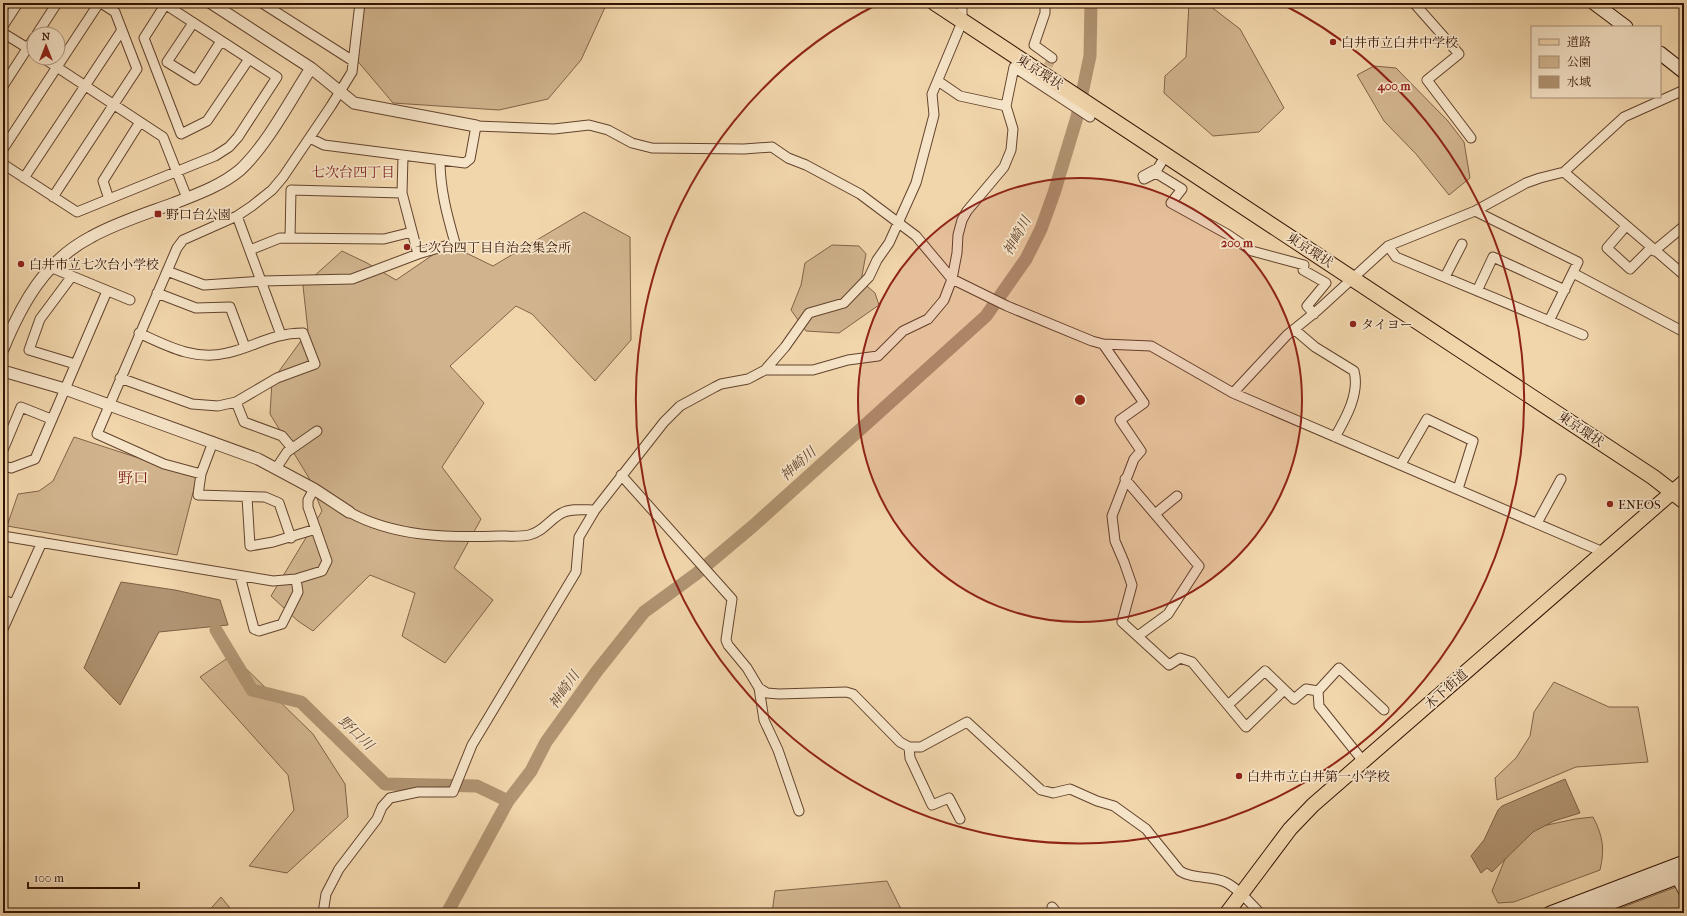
<svg xmlns="http://www.w3.org/2000/svg" width="1687" height="916" font-family="'IM FELL French Canon','Noto Serif JP',serif">
	<style>
		.green { fill: #d1b48e; stroke: #826348 }
		.water { fill: #b09371; stroke: #7e5f44 }
		.lines { fill: none; stroke-linecap: round; stroke-linejoin: round }
		.river { stroke: #b09371; stroke-width: 13 }
		.minor-tunnel { stroke: #cbae89; stroke-width: 9; stroke-dasharray: 9 4.5; stroke-linecap: butt }
		.minor-casing { stroke: #62432c; stroke-width: 11 }
		.tertiary-casing { stroke: #62432c; stroke-width: 13 }
		.secondary-casing { stroke: #321201; stroke-width: 15 }
		.primary-casing { stroke: #321201; stroke-width: 16 }
		.trunk-casing { stroke: #321201; stroke-width: 17 }
		.minor { stroke: #f6e4c8; stroke-width: 9 }
		.tertiary { stroke: #f6e4c8; stroke-width: 11 }
		.secondary { stroke: #f6e4c8; stroke-width: 13 }
		.primary { stroke: #f1d5ab; stroke-width: 14 }
		.trunk { stroke: #f1d5ab; stroke-width: 15 }
		.ring { fill: none; stroke: #8f2418; stroke-width: 2 }
		.poi-dot { fill: #8f2418; stroke: #f6e4c8; stroke-width: 1.5 }
		.labels { text-anchor: middle; dominant-baseline: central; stroke-width: 3.5; stroke-linejoin: round; paint-order: stroke }
		.poi-label { font-size: 13px; fill: #321201; stroke: #f6e4c8; text-anchor: start }
		.street-label { font-size: 13px; fill: #321201; stroke: #f6e4c8 }
		.neighbourhood-label { font-size: 14px; fill: #7a1f14; stroke: #f6e4c8 }
		.water-label { font-size: 14px; font-style: italic; fill: #64462e; stroke: #f6e4c8 }
		.quarter-label { font-size: 15px; fill: #7a1f14; stroke: #f6e4c8 }
		.centre { fill: #8f2418; stroke: #f6e4c8; stroke-width: 2 }
		.ring-label { font-size: 12px; text-anchor: middle; font-weight: bold; fill: #8f2418; stroke: #f6e4c8; stroke-width: 3.5; stroke-linejoin: round; paint-order: stroke }
	</style>
	<rect width="100%" height="100%" fill="#f1d5ab"/>
	<filter id="stains"><feTurbulence type="fractalNoise" baseFrequency=".005" numOctaves="4"/><feColorMatrix values="0 0 0 0 .2 0 0 0 0 .09 0 0 0 0 .02 0 0 0 .5 -.17"/></filter>
	<radialGradient id="worn" r=".72"><stop offset=".6" stop-color="#630" stop-opacity="0"/><stop offset="1" stop-color="#630" stop-opacity=".3"/></radialGradient>
	<path class="green" d="M358,3H607L581,60L548,99L499,110L393,103L355,58Z
		M1189,3L1210,6L1240,29L1284,108L1259,132L1213,136L1164,93L1165,76L1186,57Z
		M1374,66L1396,68L1448,121L1464,142L1470,178L1449,195L1416,154L1384,121L1357,75Z
		M584,212L630,237L631,340L595,381L532,314L516,306L450,366L484,403L442,467L481,519L454,568L493,600L445,663L402,636L415,593L370,575L313,631L298,621L271,596L322,511L309,478L270,414L272,381L308,331L303,286L342,251L367,263L396,280L440,250L462,251L493,266Z
		M832,245L859,246L866,254L861,281L875,293L879,305L839,333L806,331L791,310L801,285L805,263Z
		M74,437L197,477L177,555L7,526L18,494L39,491L53,481Z
		M232,655L313,734L345,784L348,817L287,873L249,866L294,810L288,775L200,677Z
		M1554,682L1609,707H1638L1648,762L1576,767L1497,800L1495,778L1516,758L1530,736L1534,712Z
		M1593,817C1603,836 1605,849 1600,870L1514,902L1498,903L1492,891L1505,859L1524,830L1575,819Z
		M887,881L901,909L898,913H772L775,891Z
		M1676,887L1684,900V913H1607Z
		M221,897L234,913H207Z"/>
	<path class="water" d="M121,582L175,590L220,600L228,625L159,632L120,705L84,668Z
		M1565,779L1580,813L1554,821L1533,832L1492,872L1487,868L1481,873L1471,856L1484,840L1498,810L1502,806Z"/>
	<g class="lines">
		<path class="river" d="M216,630L252,690L301,702L385,784L477,786L508,801
			M447,913L508,801L531,771L546,742L597,671L644,612L696,574L753,526L986,316L1026,259L1041,229L1054,193L1077,117L1090,56L1091,3"/>
		<path class="minor-tunnel" d="M1042,78L1052,58"/>
		<defs>
			<path id="minor" d="M262,3L353,61
				M1045,3V13L1034,45L1052,58
				M1414,3L1459,54L1427,80L1471,138
				M165,5L144,38L181,134L207,121L249,59
				M193,23L167,62L196,80L221,41
				M3,26L18,3
				M3,33L34,52
				M37,34L57,3
				M43,58L163,137L187,198
				M938,81L960,96L1006,106
				M3,86L34,38
				M310,138L324,145L465,163L470,159L476,126L554,129L589,125L608,130L632,143L652,148L744,149L772,147L788,158L806,165L860,194L916,236L952,279L1007,306L1092,341L1103,344L1151,346L1233,393L1603,552
				M3,149L99,3
				M1166,155L1158,168L1143,176L1144,179L1156,173L1182,189L1171,203L1227,234L1252,251L1304,265L1303,270L1326,283L1307,306L1314,314
				M403,156L402,193L418,254
				M3,164L77,212L215,156L229,147L238,137L277,77L163,3
				M1564,172L1684,275
				M24,178L122,30
				M53,197L137,69L115,12L101,3
				M109,199L103,181L140,122
				M1475,211L1578,262L1549,321
				M237,216L281,335
				M1626,226L1607,248L1630,269L1651,248
				M290,238L291,190L402,193
				M1388,246L1396,257L1583,335
				M250,250L280,238L384,239L412,232
				M1654,251L1684,226
				M50,267L130,300
				M167,271L204,285L262,281L352,279L418,254L455,243C447,215 440,189 440,160
				M1573,273L1684,332
				M72,276L40,319L29,350L75,364
				M1445,277L1462,244
				M1477,291L1493,257L1565,290
				M157,293L196,308L230,307L245,347
				M1295,330L1315,347L1354,371C1360,393 1346,418 1335,437
				M1103,344L1144,403L1120,420L1141,451L1134,459L1112,516L1115,541L1124,562L1132,585L1122,622L1169,665L1180,658L1192,662L1246,727L1284,690
				M765,370H813L848,360L878,356L903,331L928,319L944,300L952,279L957,253L958,235L962,220L967,211L1004,167L1011,150L1013,129L1006,106L1014,67L1090,117
				M120,378L192,404L218,406L236,402L277,378L315,364L303,333C271,333 255,347 227,353C195,361 167,346 139,333
				M1233,393L1287,335L1318,310L1388,246L1475,211L1526,183L1540,178L1564,172L1624,117L1684,90
				M236,402L244,422L282,436L292,448
				M213,442L201,474L198,495L265,497L279,503L291,538
				M3,450L21,407L51,419
				M1401,464L1427,419L1473,441L1458,489
				M3,466L11,468L35,459L107,291
				M277,467L287,452L317,431
				M201,474L164,464L97,434L177,248L183,240L237,216L252,206L272,190L283,177L331,106L352,72L360,3
				M621,475L732,599L726,640L728,645L747,668L759,688L767,693L779,694L846,692L853,694L900,742L909,747H921L967,722L1041,790L1053,793L1070,789L1097,801L1114,806L1146,829L1180,871C1194,880 1211,875 1225,882C1238,888 1250,903 1260,913
				M1125,479L1199,566L1168,614L1138,636
				M247,497L250,546L273,542L316,529
				M349,512C394,537 449,538 499,536C508,536 520,537 529,535C543,532 550,519 562,513C571,508 585,510 595,510
				M1155,514L1177,496
				M1537,523L1561,479
				M3,536L273,581L296,579L322,571L327,561L308,507V500L314,489
				M240,576L254,629L259,631L282,624L298,592L296,579
				M3,600L14,604
				M3,629L42,542
				M759,688L764,720L778,750L799,811
				M1318,691L1339,668L1384,710
				M1228,705L1265,671L1294,699L1306,689L1318,691L1319,706L1363,761
				M909,747L910,758L932,805L949,798L960,819
				M1676,878L1684,893
				M1052,907L1057,913
				M323,913L326,894L339,869L377,819L382,807L390,798L418,792H453L472,745L576,572L579,537L595,510L664,422L680,406L715,387L721,384L748,379L765,370L785,347L809,313L844,303L869,277L877,260L889,243L916,183L934,115L932,94L962,22V3"/>
			<path id="tertiary" d="M211,3L311,68L354,103L476,126
				M3,349C22,303 45,261 91,237C116,223 145,214 172,204C195,195 221,186 240,170C267,145 291,99 311,68
				M3,371L65,389L258,459L314,489L349,512"/>
			<path id="secondary" d="M1594,3L1626,27
				M1660,53L1684,72
				M1550,913L1684,862
				M1584,913L1684,875"/>
			<path id="primary" d="M1227,913L1290,829L1313,805L1684,482"/>
			<path id="trunk" d="M935,3L1653,477L1684,501"/>
		</defs>
		<use href="#minor" class="minor-casing"/>
		<use href="#tertiary" class="tertiary-casing"/>
		<use href="#secondary" class="secondary-casing"/>
		<use href="#primary" class="primary-casing"/>
		<use href="#trunk" class="trunk-casing"/>
		<use href="#minor" class="minor"/>
		<use href="#tertiary" class="tertiary"/>
		<use href="#secondary" class="secondary"/>
		<use href="#primary" class="primary"/>
		<use href="#trunk" class="trunk"/>
	</g>
	<circle cx="1080" cy="400" r="222" fill="#8f2418" fill-opacity=".12"/>
	<g class="ring">
		<circle cx="1080" cy="400" r="222"/>
		<path d="M1282 4A444 444 0 1 1 878 4"/>
	</g>
	<g class="poi-dot">
		<circle cx="1333" cy="42" r="4"/>
		<rect x="154" y="210" width="8" height="8" rx="2"/>
		<circle cx="407" cy="247" r="4"/>
		<circle cx="21" cy="264" r="4"/>
		<circle cx="1353" cy="324" r="4"/>
		<circle cx="1610" cy="504" r="4"/>
		<circle cx="1239" cy="776" r="4"/>
	</g>
	<g class="labels">
		<g class="poi-label">
			<text x="1341" y="42">白井市立白井中学校</text>
			<text x="166" y="214">野口台公園</text>
			<text x="415" y="247">七次台四丁目自治会集会所</text>
			<text x="29" y="264">白井市立七次台小学校</text>
			<text x="1361" y="324">タイヨー</text>
			<text x="1618" y="504">ENEOS</text>
			<text x="1247" y="776">白井市立白井第一小学校</text>
		</g>
		<g class="street-label">
			<text transform="translate(1040 72) rotate(33)">東京環状</text>
			<text transform="translate(1310 250) rotate(33)">東京環状</text>
			<text transform="translate(1581 429) rotate(34)">東京環状</text>
			<text transform="translate(1446 689) rotate(-42)">木下街道</text>
		</g>
		<g class="neighbourhood-label">
			<text x="353" y="172">七次台四丁目</text>
		</g>
		<g class="water-label">
			<text transform="translate(1017 236) rotate(-61)">神崎川</text>
			<text transform="translate(798 464) rotate(-42)">神崎川</text>
			<text transform="translate(564 690) rotate(-55)">神崎川</text>
			<text transform="translate(356 733) rotate(44)">野口川</text>
		</g>
		<g class="quarter-label">
			<text x="133" y="478">野口</text>
		</g>
	</g>
	<circle cx="1080" cy="400" r="6" class="centre"/>
	<g class="ring-label">
		<text x="1394" y="90">400 m</text>
		<text x="1237" y="247">200 m</text>
	</g>
	<rect width="1687" height="916" fill="none" stroke="#f1d5ab" stroke-width="16"/>
	<rect x="4" y="4" width="1679" height="908" fill="none" stroke="#321201" stroke-width="2"/>
	<rect x="8" y="8" width="1671" height="900" fill="none" stroke="#321201"/>
	<rect x="1531" y="26" width="130" height="72" fill="#f6e4c8" stroke="#a89078"/>
	<rect x="1539" y="39" width="20" height="6" fill="#f1d5ab" stroke="#a89078"/>
	<text x="1567" y="46" font-size="12" fill="#321201">道路</text>
	<rect x="1539" y="56" width="20" height="12" fill="#d1b48e" stroke="#a89078"/>
	<text x="1567" y="66" font-size="12" fill="#321201">公園</text>
	<rect x="1539" y="76" width="20" height="12" fill="#b09371" stroke="#a89078"/>
	<text x="1567" y="86" font-size="12" fill="#321201">水域</text>
	<g transform="translate(46 46)"><circle r="19" fill="#f6e4c8" stroke="#a89078"/>
	<path d="M0-3L7 15L0 10L-7 15Z" fill="#8f2418"/>
	<text y="-6" font-size="11" font-weight="bold" text-anchor="middle" fill="#321201">N</text>
	</g>
	<path d="M28 882v6h111v-6" fill="none" stroke="#321201" stroke-width="2"/>
	<text x="34" y="882" font-size="12" fill="#321201" stroke="#f6e4c8" stroke-width="3" paint-order="stroke">100 m</text>
	<rect width="100%" height="100%" filter="url(#stains)"/>
	<rect width="100%" height="100%" fill="url(#worn)"/>
</svg>
